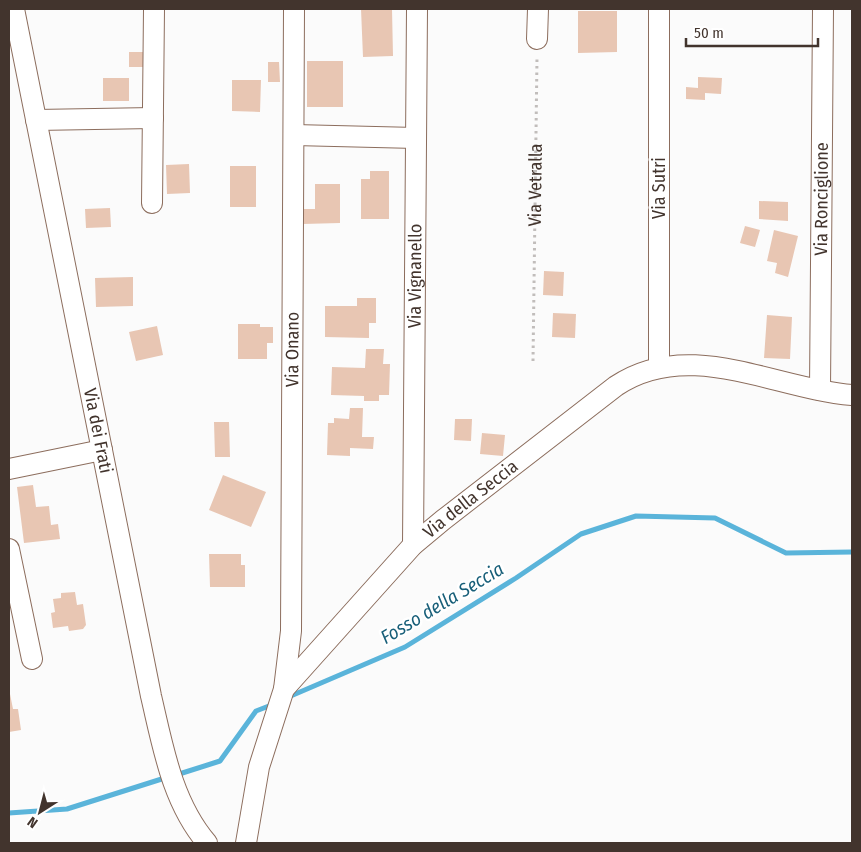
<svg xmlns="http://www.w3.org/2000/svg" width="861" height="852" font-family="'Fira Sans Condensed',sans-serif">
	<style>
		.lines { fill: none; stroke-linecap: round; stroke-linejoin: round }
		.stream { stroke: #5ab4da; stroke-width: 5 }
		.building { fill: #e8c6b3 }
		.minor-casing { stroke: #8c6d5d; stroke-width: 22 }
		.path { stroke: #c1bdbb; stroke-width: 3; stroke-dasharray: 2.5 4; stroke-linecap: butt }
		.minor { stroke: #fff; stroke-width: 20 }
		.labels { text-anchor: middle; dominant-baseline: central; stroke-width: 5; stroke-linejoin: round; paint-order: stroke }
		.street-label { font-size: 18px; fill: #42342d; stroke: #fff }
		.water-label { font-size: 19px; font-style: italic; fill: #185f79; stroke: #fff }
	</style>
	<rect width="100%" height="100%" fill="#fbfbfb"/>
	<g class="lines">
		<path class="stream" d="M286,698L405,647L516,578L581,534L636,516L715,518L786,553L852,552
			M176,775L220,761L256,711L274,704
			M9,813L67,809L168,777"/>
	</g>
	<path class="building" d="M361,9H392L393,56L363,57Z
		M578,11H617V52L578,53Z
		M129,52H144L143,67H129Z
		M307,61H343V107H307Z
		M268,62H279L280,82H268Z
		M698,77L722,78L721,94L705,93V100L686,99V87L698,88Z
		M103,78H129V101H103Z
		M232,80H261L260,112L232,111Z
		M189,164L190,193L167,194L166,165Z
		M230,166H256V207H230Z
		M370,171H389V219H361V179H370Z
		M315,184H340V223L303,224L302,209H315Z
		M759,201L788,202V221L759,219Z
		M110,208L111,227L86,228L85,209Z
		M745,226L760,230L755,247L740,243Z
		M774,230L798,236L788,277L775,273L777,263L767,261Z
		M544,271L564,272L563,296L543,295Z
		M133,277V306L96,307L95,278Z
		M357,298H376V323H369V338L325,337V306H357Z
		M553,313L576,314L575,338L552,337Z
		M767,315L792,317L790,359L764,358Z
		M238,324H260V327H273V343H267V359H238Z
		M157,326L163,355L136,361L129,332Z
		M366,349H384L383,364H390L389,395H379V401H364V396L331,395L332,367L365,368Z
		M350,408H363L362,437H374L373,449L350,448V456L327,455L328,423H334V418L349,419Z
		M455,419H472L471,441L454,440Z
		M214,422H229L230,457H215Z
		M482,433L505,435L503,456L480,454Z
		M223,475L266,492L251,527L209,510Z
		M33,485L36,507L49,506L51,525L58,524L60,539L24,543L17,487Z
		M209,554H241V565H245V587H210Z
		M75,592L77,605L83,604L86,625L83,629L69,631L68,626L53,628L51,613L55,612L53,599L61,598V593Z
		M9,689L13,709H18L21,730L9,732Z"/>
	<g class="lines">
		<defs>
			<g id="minor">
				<path id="s2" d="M14,9L151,696C163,747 172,802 207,843"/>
				<path d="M537,39L538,9"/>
				<path d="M36,120L153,118"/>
				<path d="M294,135L416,138"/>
				<path d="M152,203L154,9"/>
				<path d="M659,367V9"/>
				<path id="s3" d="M820,390L823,9"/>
				<path d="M9,469L102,450"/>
				<path id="s4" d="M413,545L417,9"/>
				<path d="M9,549L32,659"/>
				<path id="s5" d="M284,689L291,631L294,9"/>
				<path id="s6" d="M246,843L259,767L284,689L413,545L443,520L616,386C689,337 775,389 852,395"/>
			</g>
		</defs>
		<use href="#minor" class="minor-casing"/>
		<path class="path" id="s1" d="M533,361L537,57"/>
		<use href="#minor" class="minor"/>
	</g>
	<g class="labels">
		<g class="street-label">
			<text stroke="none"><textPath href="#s1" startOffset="176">Via Vetralla</textPath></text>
			<text transform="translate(659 188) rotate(-90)">Via Sutri</text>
			<text stroke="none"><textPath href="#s3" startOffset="191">Via Ronciglione</textPath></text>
			<text stroke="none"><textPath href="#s4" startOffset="269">Via Vignanello</textPath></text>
			<text stroke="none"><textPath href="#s5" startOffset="340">Via Onano</textPath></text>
			<text stroke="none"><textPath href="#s2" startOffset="430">Via dei Frati</textPath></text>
			<text stroke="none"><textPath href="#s6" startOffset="426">Via della Seccia</textPath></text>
		</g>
		<g class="water-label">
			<text transform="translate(442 603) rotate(-31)">Fosso della Seccia</text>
		</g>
	</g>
	<rect width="861" height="852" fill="none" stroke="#42342d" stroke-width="20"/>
	<g transform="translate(40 812) rotate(216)" stroke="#ffffff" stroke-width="4" paint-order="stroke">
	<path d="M0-4L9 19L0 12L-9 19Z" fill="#42342d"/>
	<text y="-8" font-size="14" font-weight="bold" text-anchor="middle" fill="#42342d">N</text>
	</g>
	<path d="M686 38v8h132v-8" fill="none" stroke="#42342d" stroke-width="2.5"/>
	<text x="694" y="38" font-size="15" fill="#42342d" stroke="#ffffff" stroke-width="4" paint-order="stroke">50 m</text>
</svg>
